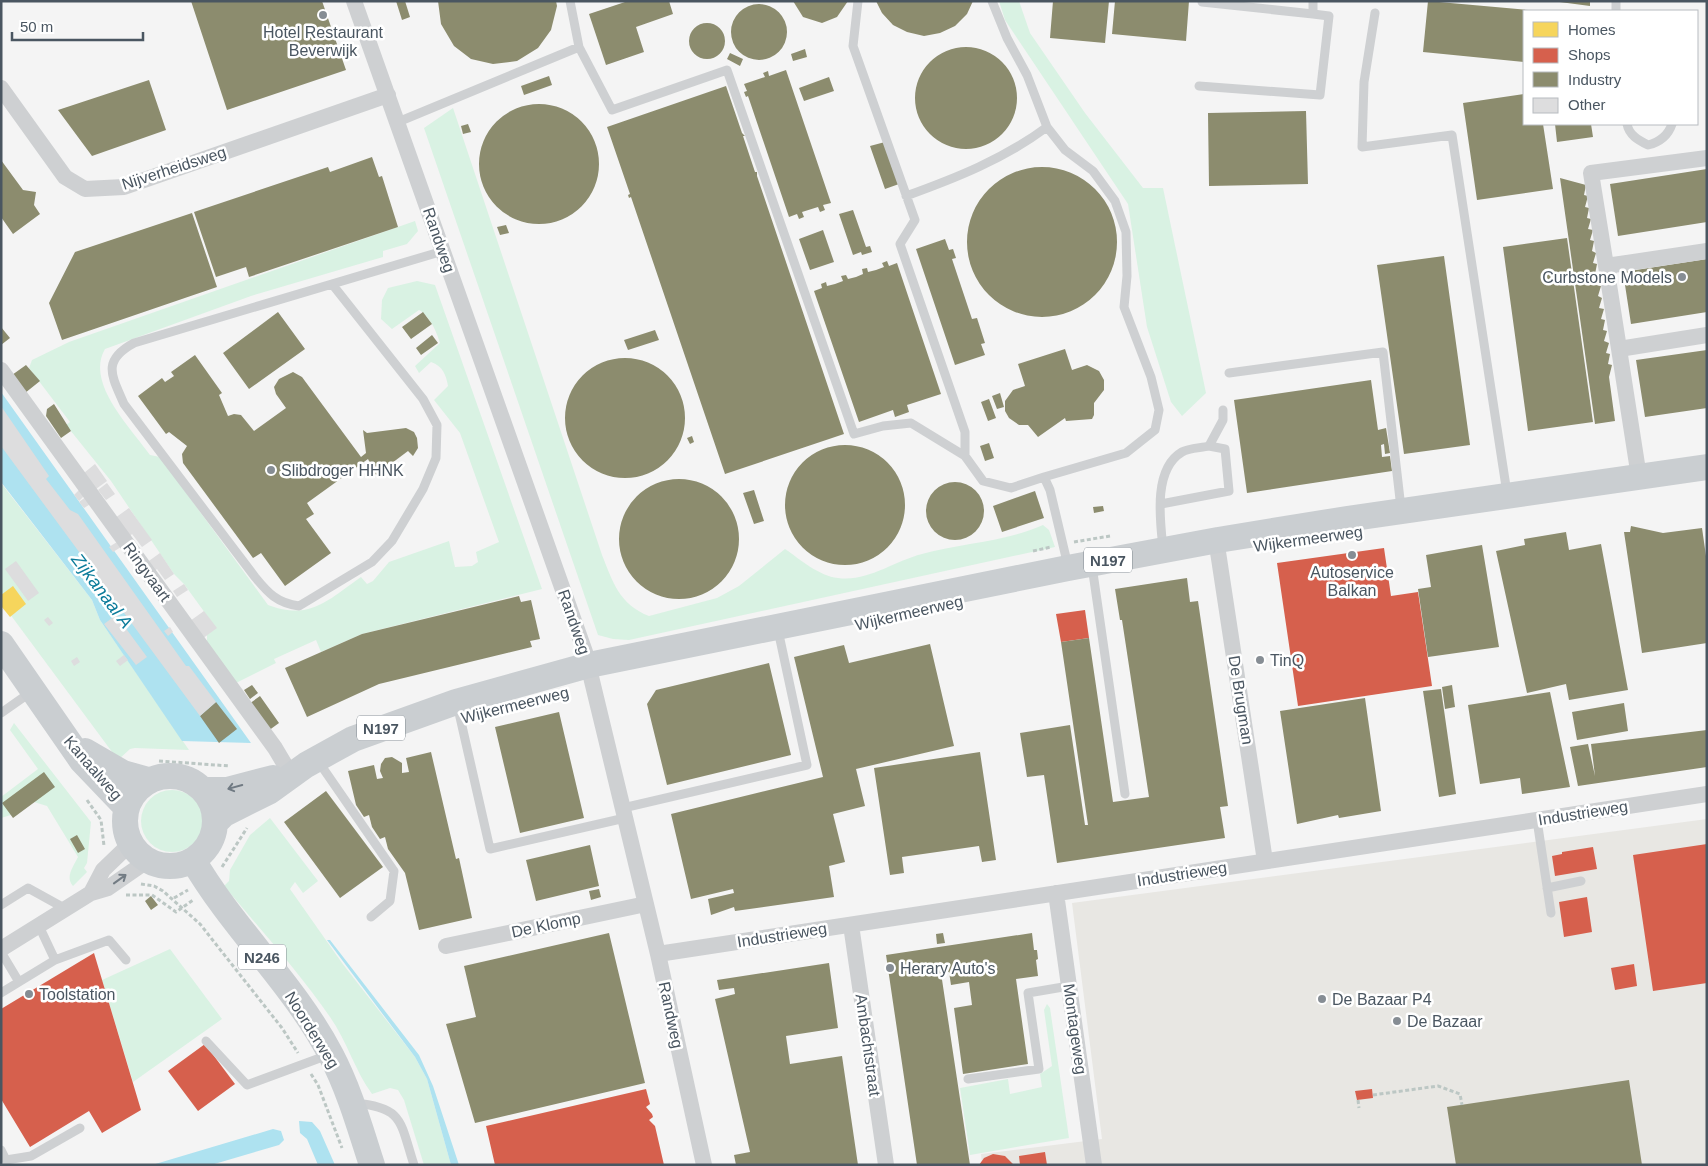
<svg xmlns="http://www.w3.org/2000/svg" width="1708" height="1166" font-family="Arial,sans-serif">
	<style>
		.commercial { fill: #e8e7e3 }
		.green { fill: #d9f2e3 }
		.water { fill: #aee2f0 }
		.homes { fill: #f6d55c }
		.shops { fill: #d6604d }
		.industry { fill: #8c8c6e }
		.building { fill: #ddddde }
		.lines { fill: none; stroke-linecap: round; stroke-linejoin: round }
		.path { stroke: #bcc7c4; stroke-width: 3; stroke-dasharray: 4 2.5; stroke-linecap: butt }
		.lane { stroke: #ced0d2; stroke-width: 9 }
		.street { stroke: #ced0d2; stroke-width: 16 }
		.primary { stroke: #caced1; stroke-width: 26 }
		.oneway { stroke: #707a83 }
		.oneway2 { stroke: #727b83 }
		.poi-dot { fill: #868d94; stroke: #fff; stroke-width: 2 }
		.labels { text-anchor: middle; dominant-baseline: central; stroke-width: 5; stroke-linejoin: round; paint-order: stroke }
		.shield { fill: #fff; stroke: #808990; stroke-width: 1 }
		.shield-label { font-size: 15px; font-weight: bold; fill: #4a5661 }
		.poi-label { font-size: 16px; fill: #4a5661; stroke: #fff; text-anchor: start }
		.street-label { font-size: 16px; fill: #4a5661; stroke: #fff }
		.water-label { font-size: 18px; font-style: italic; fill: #0c7c9b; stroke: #fff }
	</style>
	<rect width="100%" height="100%" fill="#f4f4f4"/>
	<path class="commercial" d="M1707,819V1165H982L981,1154L1102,1139L1072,903Z"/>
	<path class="green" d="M999,1H1019L1030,33L1085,113L1143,188H1163L1206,393L1182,416L1171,402L1147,327L1128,204L1005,20Z
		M453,108L602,555C613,582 619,604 649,616L717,598L739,586L785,549C801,560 819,576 838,578C868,582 894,561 922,554C962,543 1005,542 1043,525L1049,530L1055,547L629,640L613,639L598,635L424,128Z
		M415,221L418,231L407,244L383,251V257L251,296L105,349C85,383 131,428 150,455L160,457L268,605C310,621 328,600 361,577L367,584L373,581L389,562L449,541L455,567L472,566L478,562L476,552L499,542L460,433L434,400L448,386C446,375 443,366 431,362L419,373L415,366L440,343C437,332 429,315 419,310L392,329L381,319L382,300L388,288L417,281L435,285L542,589L362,634L321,652L316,640L274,659L276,663L232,685L207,642V635L216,628L184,584L174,574L111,481L66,425L70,422L29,368L32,360L69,342Z
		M1,483L92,600L100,620L189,750L135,748L130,749L118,760L1,602Z
		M14,723L91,822L87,863L84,868L87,872L73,886C65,877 73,867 78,857L47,806L34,802L11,815L1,818V797L38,769L10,730Z
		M141 821a31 31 0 1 1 62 0a31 31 0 1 1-62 0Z
		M270,818L318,881L303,893L295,882L290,889L342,963L415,1057L427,1079L451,1165H424L404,1100L398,1090L390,1088L372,1094C355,1071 347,1041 330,1017C298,971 260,929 224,886L229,881L230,870L250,835Z
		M170,949L222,1019L133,1082L102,980Z
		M1047,1004L1050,1008L1069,1138L970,1155L960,1088L1008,1079L1010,1094L1042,1087L1040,1074L1052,1066L1044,1010Z"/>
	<path class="water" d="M1,392L251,743L182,741L100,620L92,600L1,482Z
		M327,940H330L419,1055L433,1086L459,1165H451L427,1079L415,1057Z
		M299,1121L312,1122L320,1131L335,1165H318L307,1139L300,1133Z
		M273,1129L281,1131L284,1140L279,1145L211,1165H152Z"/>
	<path class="homes" d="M13,586L26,604L10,617L1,606V595Z"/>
	<path class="shops" d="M1384,548L1391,596L1418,592L1432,686L1298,706L1277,563Z
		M1085,610L1089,638L1061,642L1056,614Z
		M1707,844V983L1653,991L1633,855Z
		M1593,847L1597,869L1555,876L1552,856L1562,854V852Z
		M1587,897L1592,932L1564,937L1559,902Z
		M94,953L141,1110L102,1133L89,1111L30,1147L1,1099V1009Z
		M1634,964L1637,986L1615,990L1611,968Z
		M205,1044L235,1084L198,1111L168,1071Z
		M646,1089L650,1104L646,1107L652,1114L653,1117L649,1120L655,1126L664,1165H495L486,1126Z
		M1372,1089L1373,1098L1357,1100L1355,1091Z
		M1045,1152L1047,1165H1020L1019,1156Z
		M993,1154L1005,1156L1014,1165H979L984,1158Z"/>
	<path class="industry" d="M191,1H322L346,70L227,110Z
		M396,1H405L410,17L402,20Z
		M438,1H556L557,6L551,30L538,48L517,61L493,64L471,59L454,46L441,24Z
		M628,1H669L673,14L636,27L644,52L606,65L589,14Z
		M793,1H848L837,17L822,23L803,17Z
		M876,1H973L967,14L955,26L940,33L924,36L907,32L893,25L882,13Z
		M1053,1H1109L1105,43L1050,38Z
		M1115,1H1189L1186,41L1112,34Z
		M1428,1L1528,10L1524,11V62L1423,52Z
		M1552,1H1590V6Z
		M731 32a28 28 0 1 1 56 0a28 28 0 1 1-56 0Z
		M689 41a18 18 0 1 1 36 0a18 18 0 1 1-36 0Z
		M915 98a51 51 0 1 1 102 0a51 51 0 1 1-102 0Z
		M805,49L807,57L793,61L791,54Z
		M730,53L743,59L740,66L727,59Z
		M786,70L831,203L823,205L825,210L820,212L818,207L802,212L804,217L799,219L797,214L789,217L748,96L746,97L744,92L747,91L744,84L765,77L763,73L768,71L769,76Z
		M549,76L552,85L524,95L521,86Z
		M829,77L834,91L804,101L799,88Z
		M149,80L166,130L92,156L58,110Z
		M726,86L742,133L745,136H743L755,172H757V176L844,434L725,474L631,197L629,198L628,195L630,194L607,127Z
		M1524,94V124H1543L1553,189L1477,200L1463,103Z
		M479 164a60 60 0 1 1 120 0a60 60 0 1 1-120 0Z
		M1306,111L1308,184L1209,186L1208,113Z
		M468,124L471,132L463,134L461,126Z
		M1555,124H1591L1593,137L1557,142Z
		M885,142L899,184L885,189L870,146Z
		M372,157L379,177L382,176L398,227L249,277L246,267L216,277L194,212L328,167L330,172Z
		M1,160L23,190L36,192L34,205L40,214L13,234L1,217Z
		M967 242a75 75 0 1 1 150 0a75 75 0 1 1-150 0Z
		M1707,169V222L1618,236L1610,184Z
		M1560,178L1586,185L1584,195L1588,196L1585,207L1589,208L1587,218L1591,219L1588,229L1593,230L1590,240L1594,241L1592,251L1596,253L1593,263L1597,264L1595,274L1599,275L1596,285L1601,286L1598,296L1602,298L1599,308L1604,309L1601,319L1605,320L1603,330L1607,331L1604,341L1609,343L1606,353L1610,354L1608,364L1612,365L1609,377L1615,421L1595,424Z
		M853,210L866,247L870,246L872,252L862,255L861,252L853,255L839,214Z
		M192,213L217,287L62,340L49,303L75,252Z
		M506,225L509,233L500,235L497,227Z
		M823,230L834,262L810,270L799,239Z
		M1567,238L1593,422L1528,431L1503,247Z
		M945,239L949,250L953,249L956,258L952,259L972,319L977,318L985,343L981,344L985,355L955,365L916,249Z
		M1444,256L1470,445L1404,454L1377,265Z
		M1707,259V312L1631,324L1623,272Z
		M887,261L889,266L897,263L941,394L907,405L909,412L895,417L893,410L859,422L814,291L822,288L821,284L826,282L827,286L835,284L843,281L841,276L846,275L848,279L856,277L863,274L862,269L867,268L868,272L876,270L884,267L882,263Z
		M278,312L305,349L249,389L223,353Z
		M423,312L432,324L411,339L402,327Z
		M1,327L10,338L1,345Z
		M655,330L659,340L628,350L624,340Z
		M432,335L438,343L421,355L416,348Z
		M1065,349L1072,370L1087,365L1099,371L1104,380V390L1094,403V415L1092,419L1066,421L1065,418L1038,437L1028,425H1019L1009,418L1005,411V401L1013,390L1025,386L1018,364Z
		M1707,350V408L1645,417L1636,360Z
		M195,355L222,393L219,395L228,416L234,414L241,415L254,431L286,408L276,394L274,387L279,379L293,372L302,377L361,457L366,453L363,430L367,433L406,428L414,432L417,438L418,448L413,456L408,451L376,475L368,459L307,503L314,514L306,519L331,553L285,586L261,553L253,558L183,463L182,454L187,446L169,432L166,434L138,396L162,378L165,382L174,376L171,372Z
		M565 418a60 60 0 1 1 120 0a60 60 0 1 1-120 0Z
		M26,365L40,381L25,393L12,375Z
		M1371,380L1378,430L1386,428L1390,453L1385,454L1384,444L1381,445L1382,457L1390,456L1392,471L1247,493L1234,400Z
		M1000,393L1004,407L997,409L992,396Z
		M989,399L996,418L988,421L981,402Z
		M54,404L71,431L61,438L46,416L47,409Z
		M692,436L694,442L690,444L687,438Z
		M989,443L994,458L985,461L980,446Z
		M785 505a60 60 0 1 1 120 0a60 60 0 1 1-120 0Z
		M619 539a60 60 0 1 1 120 0a60 60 0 1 1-120 0Z
		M926 511a29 29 0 1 1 58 0a29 29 0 1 1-58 0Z
		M754,490L764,521L754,524L743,493Z
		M1035,491L1044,518L1002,532L993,506Z
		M1103,506L1104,511L1094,513L1093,507Z
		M1631,526L1663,533L1702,528L1707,563V643L1642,653L1624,532H1630Z
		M1566,532L1569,550L1601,544L1628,690L1569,700L1566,684L1527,693L1496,551L1525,545L1524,539Z
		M1482,545L1499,647L1428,657L1418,589L1431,587L1426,555Z
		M1187,578L1190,602L1198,601L1228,806L1220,807L1225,838L1057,863L1044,775L1027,777L1020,733L1070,725L1085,825H1088L1061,642L1089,638L1113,802L1149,797L1122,620H1120L1115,589Z
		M519,596L521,602L531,600L540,639L530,641L532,647L379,684L307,717L285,668L362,634Z
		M930,644L954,746L856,769L865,806L833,814L845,862L829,866L834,897L735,911L734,907L711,915L708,899L734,893L733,889L691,899L671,814L823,777L794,657L844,645L849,663Z
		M769,663L791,755L667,785L647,704L656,690Z
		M252,685L258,693L250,699L244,690Z
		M1452,685L1455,707L1445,709L1442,687Z
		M1441,689L1456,794L1439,797L1423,691Z
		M1550,692L1570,787L1522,794L1520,778L1480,784L1468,705Z
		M260,696L279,723L268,731L249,704Z
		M1365,698L1381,811L1339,818L1338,815L1297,824L1280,711Z
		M216,702L237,729L219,743L200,716Z
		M1624,703L1628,731L1577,740L1572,712Z
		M559,712L584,818L520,833L495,727Z
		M1707,730V767L1578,786L1570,747L1588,744L1595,776L1591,744Z
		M431,752L456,859L459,858L472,918L419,930L405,873L388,849L385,837L380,839L372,827L369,815L364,817L356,805L348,771L374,765L377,779L383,778L380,771L381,764L385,758L392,757L402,763V773L409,772L406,758Z
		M980,752L996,860L982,862L979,846L902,857L904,873L890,875L874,768Z
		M44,772L55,787L13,818L2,803Z
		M326,791L383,867L340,898L284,822Z
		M77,835L85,849L78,853L70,839Z
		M590,845L599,886L536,901L526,860Z
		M599,889L601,897L591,900L589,891Z
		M151,896L158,905L151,910L145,901Z
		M609,933L645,1083L475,1123L446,1024L476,1017L464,966Z
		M943,933L945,943L937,944L936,934Z
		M1032,933L1034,950H1037L1038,959L1036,960L1038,976L1016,979L1028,1064L963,1074L954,1008L972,1005L969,982L951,985L949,972L941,973L970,1165H917L886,955Z
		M829,963L838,1028L786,1036L790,1064L842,1056L858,1165H736L734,1155L750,1152L715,999L735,994L734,988L719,990L717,980Z
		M1629,1080L1642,1165H1456L1447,1107Z"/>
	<path class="building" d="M1,406L49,476L46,479L70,510L78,514L186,666H189L216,702L200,716L1,446Z
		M95,464L107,481L96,489L84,473Z
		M107,483L115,494L106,500L98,490Z
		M79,490L84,496L79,501L74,495Z
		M87,496L92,503L84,508L79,502Z
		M129,508L152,540L142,547L132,534L129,537L115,518Z
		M117,542L121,547L113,552L109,547Z
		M160,553L174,574L165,580L157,569L153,572L146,563Z
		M16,561L39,593L28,601L5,569Z
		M184,584L188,590L177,597L173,591Z
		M204,611L217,628L202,639L190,621Z
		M116,615L147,657L136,665L104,624Z
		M48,617L53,623L49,626L44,620Z
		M170,627L173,632L168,636L164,631Z
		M124,655L128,660L120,666L116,661Z
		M77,657L80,662L74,666L71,661Z"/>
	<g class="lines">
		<path class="path" d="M1074,542L1110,536
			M1033,551L1051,547
			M159,761L230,766
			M87,800L101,820L104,846
			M222,867L247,828
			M141,884L154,886L163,891L200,924L282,1028L298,1053
			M126,895H152L176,912L193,900
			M174,898L188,890
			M311,1074L318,1085L342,1148
			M1373,1095L1438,1086L1460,1094L1462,1105
			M1358,1100L1359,1108"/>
		<path class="lane" d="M570,1L579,47
			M858,1L853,46L915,220L900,244L965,432V456
			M992,1L1007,38L1027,75L1047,127L1065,150L1093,171L1115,201L1126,232L1127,276L1124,307L1151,377L1159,410L1155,430L1126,453L1044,477
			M1616,1V11
			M1202,2L1313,14V1
			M1375,13L1364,82L1362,147L1452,135L1507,493
			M1199,86L1320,95L1329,16L1313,14
			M398,122L579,47L612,110L727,70L854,434L883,426L911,423L965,456L983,481L1011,488L1044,477L1050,490L1068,566
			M1627,124C1629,135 1638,140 1648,145C1660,142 1668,136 1672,124
			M906,196C956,178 1004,159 1047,127
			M332,284L423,399L437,425L436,458L423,489L392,541L372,562L299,606C277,603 268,593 255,577L124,404C112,376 101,361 134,343L443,251
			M1229,373L1383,352L1401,508
			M1161,504L1229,491L1225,449L1209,446
			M1163,548C1160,520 1153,469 1182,452C1189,448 1201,448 1209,446L1223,420V410
			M1092,566L1125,794
			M457,704L490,849L625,818
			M1,713L31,692
			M318,761L394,871L390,901L371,917
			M623,808L807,765L778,630
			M1537,820L1551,913
			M1547,888L1581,881
			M1,905L28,888L66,909
			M39,926L55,960
			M1,952L19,982
			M1,993L55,960L109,940L126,960
			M206,1041L247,1085L328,1055
			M968,1079L1039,1069L1028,993L1069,986
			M354,1103C404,1107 400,1122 414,1165
			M1,1150L6,1160L31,1156L80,1128"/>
		<path class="street" d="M354,1L585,652L658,954L704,1165
			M1,88L65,177L85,189L124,187L388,95
			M1607,272L1591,173L1707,158
			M1619,349L1707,335
			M1,370L275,748L291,775
			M1639,477L1607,272L1613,265L1707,251
			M1218,540V552L1265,861
			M91,893L103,870L130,844
			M1056,893L1094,1165
			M851,925L886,1165
			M446,946L646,904
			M1,949L91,893L108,888L147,861
			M658,954L1707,794"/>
		<path class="primary" d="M1,644L82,761L126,807
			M85,751L123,773L148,780
			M125 821a45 45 0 1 1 90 0a45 45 0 1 1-90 0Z
			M203,790H227L273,778
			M215,823L224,814L270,791L306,765L353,739L456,702L589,665L1068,568L1218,540L1347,519L1707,467
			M193,860C233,929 294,984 331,1055C349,1089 360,1128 372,1165"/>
	</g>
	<defs><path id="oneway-shaft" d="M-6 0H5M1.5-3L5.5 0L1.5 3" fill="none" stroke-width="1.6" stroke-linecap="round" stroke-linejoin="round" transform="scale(1.25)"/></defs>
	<use class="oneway" href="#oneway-shaft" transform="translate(235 787) rotate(165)"/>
	<use class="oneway2" href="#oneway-shaft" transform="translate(120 879) rotate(-36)"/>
	<g class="poi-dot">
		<circle cx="323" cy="15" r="5"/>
		<circle cx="1682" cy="277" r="5"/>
		<circle cx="271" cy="470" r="5"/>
		<circle cx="1352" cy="555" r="5"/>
		<circle cx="1260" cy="660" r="5"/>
		<circle cx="890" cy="968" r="5"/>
		<circle cx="29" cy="994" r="5"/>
		<circle cx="1322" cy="999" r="5"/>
		<circle cx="1397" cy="1021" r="5"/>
	</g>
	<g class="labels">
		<g class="shield">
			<rect x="1084" y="547.5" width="48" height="25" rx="4"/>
			<rect x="357" y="715.5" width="48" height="25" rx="4"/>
			<rect x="238" y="944.5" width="48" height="25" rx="4"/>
		</g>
		<g class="shield-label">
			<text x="1108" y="560">N197</text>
			<text x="381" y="728">N197</text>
			<text x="262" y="957">N246</text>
		</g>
		<g class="poi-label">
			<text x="323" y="32" text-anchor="middle">Hotel Restaurant<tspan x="323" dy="18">Beverwijk</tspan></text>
			<text x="1672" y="277" text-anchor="end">Curbstone Models</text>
			<text x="281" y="470">Slibdroger HHNK</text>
			<text x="1352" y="572" text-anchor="middle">Autoservice<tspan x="1352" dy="18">Balkan</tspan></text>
			<text x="1270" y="660">TinQ</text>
			<text x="900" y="968">Herary Auto's</text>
			<text x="39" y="994">Toolstation</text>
			<text x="1332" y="999">De Bazaar P4</text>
			<text x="1407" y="1021">De Bazaar</text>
		</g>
		<g class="street-label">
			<text transform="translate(174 168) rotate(-18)">Nijverheidsweg</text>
			<text transform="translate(439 240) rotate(71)">Randweg</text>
			<text transform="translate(1308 539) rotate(-8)">Wijkermeerweg</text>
			<text transform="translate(147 572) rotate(54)">Ringvaart</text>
			<text transform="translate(909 613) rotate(-13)">Wijkermeerweg</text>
			<text transform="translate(574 622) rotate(71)">Randweg</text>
			<text transform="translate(1241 700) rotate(81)">De Brugman</text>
			<text transform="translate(515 705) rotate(-14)">Wijkermeerweg</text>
			<text transform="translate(93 768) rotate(49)">Kanaalweg</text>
			<text transform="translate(1583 813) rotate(-9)">Industrieweg</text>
			<text transform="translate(1182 874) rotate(-9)">Industrieweg</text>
			<text transform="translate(546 925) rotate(-12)">De Klomp</text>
			<text transform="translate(782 935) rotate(-9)">Industrieweg</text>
			<text transform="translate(671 1015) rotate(78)">Randweg</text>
			<text transform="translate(1075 1029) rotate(82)">Montageweg</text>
			<text transform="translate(312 1030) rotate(58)">Noorderweg</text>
			<text transform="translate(868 1045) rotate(82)">Ambachtstraat</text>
		</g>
		<g class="water-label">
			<text transform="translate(102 591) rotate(53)">Zijkanaal A</text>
		</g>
	</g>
	<rect width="1708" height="1166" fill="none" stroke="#4a5661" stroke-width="5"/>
	<rect x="1523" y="10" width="175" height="115" fill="#ffffff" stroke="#b7bbc0"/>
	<rect x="1533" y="22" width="25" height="15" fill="#f6d55c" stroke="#b7bbc0"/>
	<text x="1568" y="35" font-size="15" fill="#4a5661">Homes</text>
	<rect x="1533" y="48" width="25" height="15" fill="#d6604d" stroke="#b7bbc0"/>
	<text x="1568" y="60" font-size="15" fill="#4a5661">Shops</text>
	<rect x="1533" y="72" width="25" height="15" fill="#8c8c6e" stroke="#b7bbc0"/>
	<text x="1568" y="85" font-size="15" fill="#4a5661">Industry</text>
	<rect x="1533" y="98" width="25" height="15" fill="#ddddde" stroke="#b7bbc0"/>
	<text x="1568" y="110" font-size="15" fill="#4a5661">Other</text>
	<path d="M12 32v8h131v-8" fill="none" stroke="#4a5661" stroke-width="2.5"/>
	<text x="20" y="32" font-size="15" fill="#4a5661" stroke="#ffffff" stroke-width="4" paint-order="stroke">50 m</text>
</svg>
